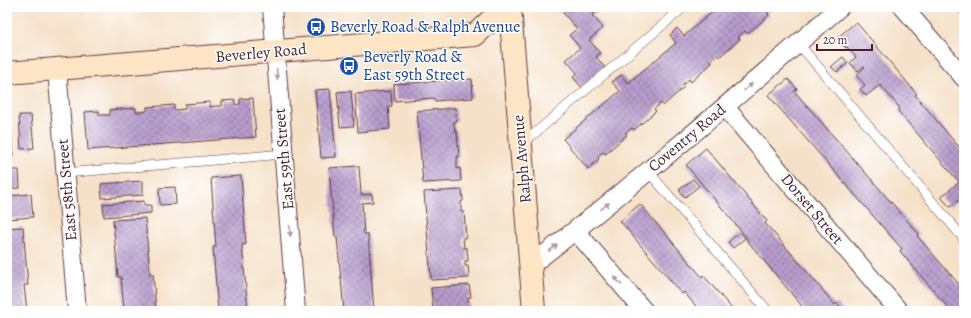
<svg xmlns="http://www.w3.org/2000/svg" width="971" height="318" font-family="Alegreya,serif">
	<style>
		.building { fill: url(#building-cross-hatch) }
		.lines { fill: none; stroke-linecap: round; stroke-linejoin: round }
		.lane-casing { stroke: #643c43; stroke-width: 10 }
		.street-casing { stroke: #643c43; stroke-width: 20 }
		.secondary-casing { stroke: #643c43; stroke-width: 24 }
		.lane { stroke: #fff; stroke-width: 9 }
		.street { stroke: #fff; stroke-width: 18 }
		.secondary { stroke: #fee5c5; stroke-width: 22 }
		.oneway { fill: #ae9aa0 }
		.labels { text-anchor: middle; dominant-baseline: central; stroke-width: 3; stroke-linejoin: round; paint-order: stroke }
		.transit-label { font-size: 16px; fill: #164399; stroke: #fff; text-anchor: start }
		.street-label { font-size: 16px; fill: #4a1f2b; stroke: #fff }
	</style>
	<defs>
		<pattern id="building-cross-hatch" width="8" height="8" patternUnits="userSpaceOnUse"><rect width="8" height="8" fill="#b69dcc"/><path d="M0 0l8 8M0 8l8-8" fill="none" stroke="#967fa6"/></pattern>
	</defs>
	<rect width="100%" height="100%" fill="#fff"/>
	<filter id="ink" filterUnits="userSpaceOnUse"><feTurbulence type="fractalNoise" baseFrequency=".025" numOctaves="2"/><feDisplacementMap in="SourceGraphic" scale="8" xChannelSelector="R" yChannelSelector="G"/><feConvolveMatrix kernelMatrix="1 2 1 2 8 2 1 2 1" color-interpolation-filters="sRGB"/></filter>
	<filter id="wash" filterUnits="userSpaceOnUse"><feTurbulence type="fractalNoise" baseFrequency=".012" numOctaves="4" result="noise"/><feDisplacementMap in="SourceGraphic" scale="16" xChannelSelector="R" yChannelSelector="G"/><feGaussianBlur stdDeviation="0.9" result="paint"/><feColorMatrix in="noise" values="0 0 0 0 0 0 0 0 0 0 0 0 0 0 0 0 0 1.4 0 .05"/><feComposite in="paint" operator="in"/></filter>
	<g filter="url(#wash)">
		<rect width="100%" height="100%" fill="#f5e1c8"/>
		<g id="blocks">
			<path class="building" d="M558,7H598L600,9L592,15L603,28L589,40L600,53L596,57L606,69L583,89L573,77L577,73L566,60L580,48L569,35L577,29Z
				M718,7H779L776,10L774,7L767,13L769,15L747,34L745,31L738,37L740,39L719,57L717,55L714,58L710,61L712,63L691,82L689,79L686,82L682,85L684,87L663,106L661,103L654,109L656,111L634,130L632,128L625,133L627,135L605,154L603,152L597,157L599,159L588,169L563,139L620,91L612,82L621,75L628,83L676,43L670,35L677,28L684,36Z
				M955,7H964V17Z
				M856,22L917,94L915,95L964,153V196L950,207L941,197L959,182L898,111L900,108L880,85L866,96L860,89L865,85L856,75L865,67L864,66L858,71L850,63L856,57L847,47L846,48L837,38Z
				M843,57L848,63L837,72L831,67Z
				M472,79L473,98L435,101L434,98L395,101L394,84Z
				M788,79L797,89L794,91L919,234L917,236L964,290V311H951L900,251L902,249L768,95Z
				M330,89L336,157L321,158L315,90Z
				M351,91L354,126L340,127L337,92Z
				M391,91L392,106H388L390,129L358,132L355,94Z
				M253,98L256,137L88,150L85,112L99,111V115H110V110L136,108V112H141L147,111V107L174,105V110L185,109V104L210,102V107L215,106H222V101L235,100V105L240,104V99Z
				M455,108L457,121L454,122V126L455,131H457L459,157H457V169L460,168L461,181L423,183L417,111Z
				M19,115H31L34,148L21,149Z
				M7,117H10L13,156H7Z
				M706,148L767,221L765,223L809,274L835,305L837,303L844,311H806L746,239L747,238L686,165Z
				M359,166L361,195L372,194L373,202L362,203L364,234H368L374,311H344L337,237H335L329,168Z
				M9,170H19L20,188L7,189V173H9Z
				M241,176L246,244L242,245L248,311H218L213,247H216L211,178Z
				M693,179L699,186L685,197L679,190Z
				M143,181V195L102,198L101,184Z
				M175,187L176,204L160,205L159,188Z
				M462,190L463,201L461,202V212H464L466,237L463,238L464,248H467L468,261H465V266H468L469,278L431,280L424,192Z
				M31,194L33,217L7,219V196Z
				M144,201V205H151V213L104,217L103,204Z
				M640,204L702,277L703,275L734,311H700L684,292L682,294L620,221Z
				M145,218L150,274H153L156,311H124L121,277H118L113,220Z
				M23,227L28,285H24L27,311H7V228Z
				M740,232L745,238L733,248L728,242Z
				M469,285L471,297H468L469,309L472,308V311H433L431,288Z"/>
		</g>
	</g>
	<g filter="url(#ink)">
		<use href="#blocks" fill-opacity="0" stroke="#643c43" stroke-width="1"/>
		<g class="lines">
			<defs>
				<path id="lane" d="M798,43L964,239
					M522,144L684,7
					M648,171L768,311
					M65,173L284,154"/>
				<path id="street" d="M272,7L296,311
					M903,7L964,78
					M57,69L77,311
					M725,107L899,311
					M575,230L644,311
					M531,265C637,183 739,95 840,7"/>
				<path id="secondary" d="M510,7L534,311
					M7,73L475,35L505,7"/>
			</defs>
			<use href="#lane" class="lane-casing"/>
			<use href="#street" class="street-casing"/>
			<use href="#secondary" class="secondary-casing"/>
			<use href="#lane" class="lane"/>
			<use href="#street" class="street"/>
			<use href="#secondary" class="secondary"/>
		</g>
		<defs><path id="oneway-solid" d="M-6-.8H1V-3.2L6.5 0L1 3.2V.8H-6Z"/></defs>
		<g class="oneway">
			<use href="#oneway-solid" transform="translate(277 74) rotate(85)"/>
			<use href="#oneway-solid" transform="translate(748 87) rotate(-41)"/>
			<use href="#oneway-solid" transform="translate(605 206) rotate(-39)"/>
			<use href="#oneway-solid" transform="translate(290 231) rotate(85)"/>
			<use href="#oneway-solid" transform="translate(553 248) rotate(-38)"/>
			<use href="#oneway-solid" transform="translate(618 281) rotate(-131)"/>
		</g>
	</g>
	<defs>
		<symbol id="bus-disc" viewBox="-11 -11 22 22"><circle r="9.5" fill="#1a4fb4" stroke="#fff"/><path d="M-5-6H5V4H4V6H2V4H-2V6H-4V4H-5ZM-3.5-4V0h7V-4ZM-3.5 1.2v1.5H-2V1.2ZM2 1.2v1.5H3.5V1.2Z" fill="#fff"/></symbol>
	</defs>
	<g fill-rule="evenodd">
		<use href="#bus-disc" x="305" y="16" width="22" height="22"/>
		<use href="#bus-disc" x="338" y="55" width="22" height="22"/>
	</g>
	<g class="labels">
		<g class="transit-label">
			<text x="330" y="27">Beverly Road &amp; Ralph Avenue</text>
			<text x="363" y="57">Beverly Road &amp;<tspan x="363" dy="18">East 59th Street</tspan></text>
		</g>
		<g class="street-label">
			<text transform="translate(261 53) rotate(-5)">Beverley Road</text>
			<text transform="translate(687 138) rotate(-40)">Coventry Road</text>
			<text transform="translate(284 159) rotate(-95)">East 59th Street</text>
			<text transform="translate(522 159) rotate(-95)">Ralph Avenue</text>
			<text transform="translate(67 190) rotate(-95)">East 58th Street</text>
			<text transform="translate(812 209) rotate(50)">Dorset Street</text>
		</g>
	</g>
	<rect width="971" height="318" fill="none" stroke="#fff" stroke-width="24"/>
	<path d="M817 44v6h55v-6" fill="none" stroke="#4a1f2b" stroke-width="2"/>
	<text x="823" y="44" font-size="12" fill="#4a1f2b" stroke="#ffffff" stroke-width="3" paint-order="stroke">20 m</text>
</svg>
